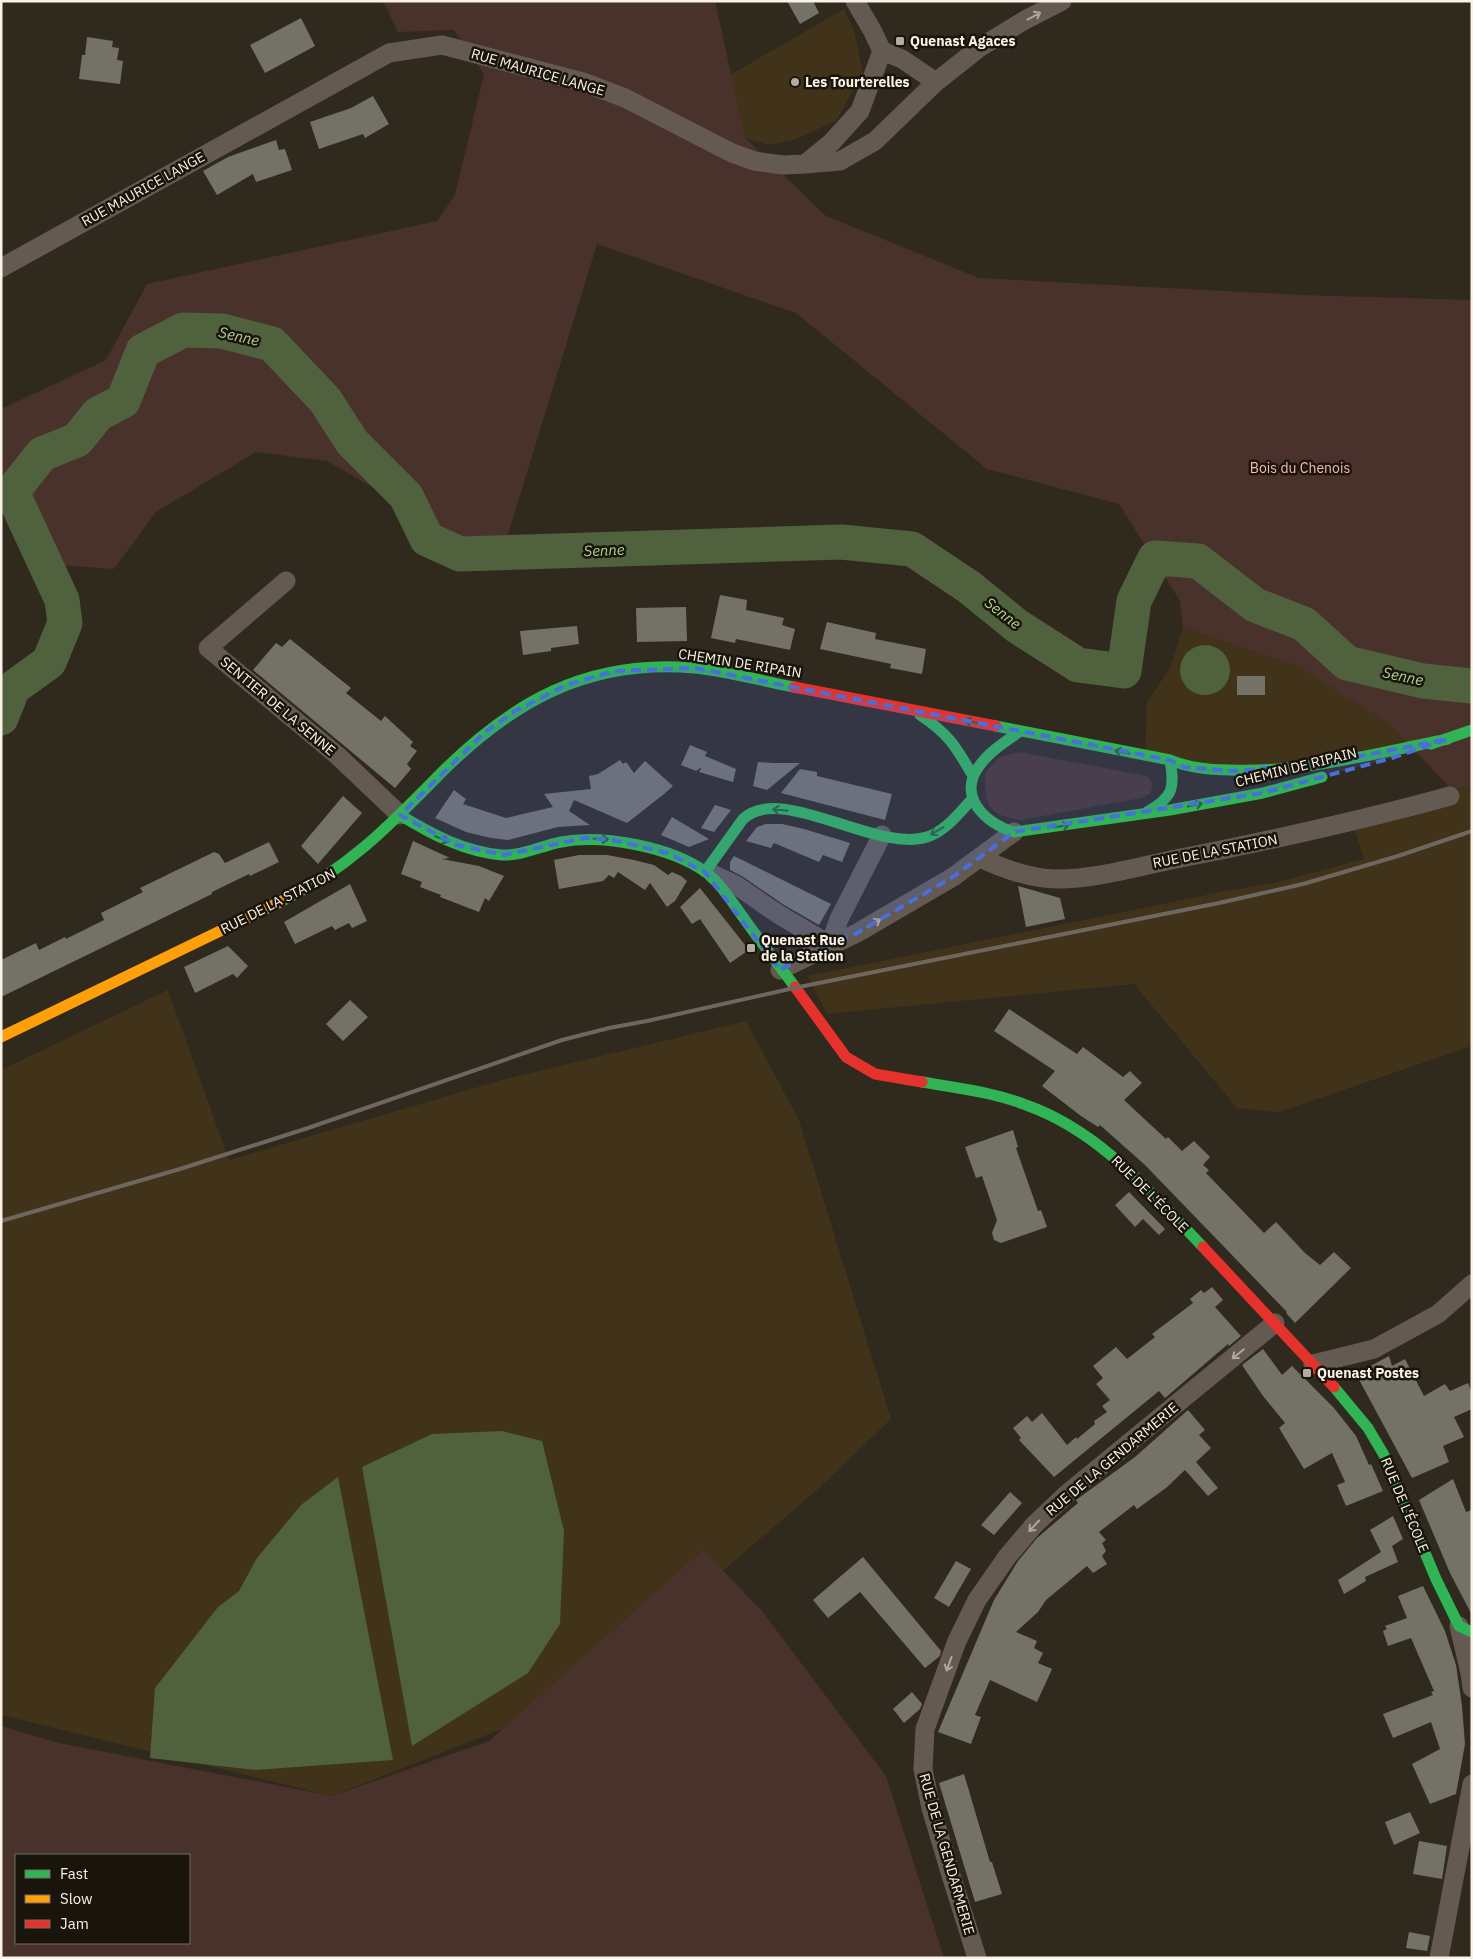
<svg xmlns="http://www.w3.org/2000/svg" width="1473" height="1959" font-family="'IBM Plex Sans',sans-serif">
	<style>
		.built { fill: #403319 }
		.green { fill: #49322b; fill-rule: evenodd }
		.water { fill: #50613d }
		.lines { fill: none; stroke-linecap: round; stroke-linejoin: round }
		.river { stroke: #50613d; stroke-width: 35 }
		.building { fill: #747267 }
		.street { stroke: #655a52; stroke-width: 19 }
		.fast { stroke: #30b455; stroke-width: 11 }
		.slow { stroke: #ff9f0a; stroke-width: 11 }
		.jam { stroke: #e5322d; stroke-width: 11 }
		.rail { stroke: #6f675f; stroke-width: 4 }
		.oneway { stroke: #b0a69c }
		.oneway2 { stroke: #256430 }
		.marked { fill: #496fdb; fill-opacity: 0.2; stroke: #496fdb; stroke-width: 4; stroke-dasharray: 10 6; stroke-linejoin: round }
		.poi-dot { fill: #b3ac9f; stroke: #1a150c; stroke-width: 2 }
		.labels { text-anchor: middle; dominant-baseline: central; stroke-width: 5; stroke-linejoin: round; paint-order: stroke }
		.poi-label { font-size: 14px; font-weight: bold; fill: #faf2e5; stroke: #1a150c; text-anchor: start }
		.street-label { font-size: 14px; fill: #faf2e5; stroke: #1a150c }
		.park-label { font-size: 14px; fill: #fabbad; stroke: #1a150c }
		.water-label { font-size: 15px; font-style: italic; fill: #b1d392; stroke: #1a150c }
	</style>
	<rect width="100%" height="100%" fill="#2f291e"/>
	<path class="built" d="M844,9L854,30L863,73L836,121L793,140L769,145L745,138L730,75Z
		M1183,627L1300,667L1448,739L1269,771L1145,756L1147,702L1170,668Z
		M1472,786V1046L1279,1112L1237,1108L1134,984L827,1014L808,976L1226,891L1274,883L1364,859L1353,825L1451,789Z
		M168,990L229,1160L502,1080L746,1021L799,1120L891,1419L817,1490L568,1703L332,1796L1,1715V1070Z"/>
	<path class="green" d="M383,1H715L745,138L826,216L979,278L1302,295L1472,300V786L1451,789L1391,725L1300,667L1183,627L1180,601L1119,504L987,469L796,313L597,244L506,541L456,535L327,461L256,452L156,512L114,569L31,563L1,502V409L106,360L147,284L437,221L455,195L484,74L454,30L398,32Z
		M1019,752L1147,776L1153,785L1150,794L1141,798L1021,820C987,815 985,805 985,773L998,758Z
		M703,1550L762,1611L886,1776L944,1958H1V1726L59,1743L332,1796L489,1741ZM16,1855H189V1943H16Z"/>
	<path class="water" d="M1180 670a25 25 0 1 1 50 0a25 25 0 1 1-50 0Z
		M502,1431L542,1441L564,1531L560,1624L528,1673L412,1746L362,1467L432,1434Z
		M338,1477L393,1760L255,1770L150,1758L155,1688L218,1607L239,1591L257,1558L301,1505Z"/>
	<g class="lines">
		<path class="river" d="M1,718L13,688L49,662L65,623L62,600L12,492L42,454L77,440L98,414L123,401L143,351L183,330L222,331L272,344L325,400L352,442L406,496L427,539L460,554L841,542L912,549L969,587L1017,626L1078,665L1124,671L1134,601L1155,558L1198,561L1255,605L1304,624L1347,663L1423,681L1472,686"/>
	</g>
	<path class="building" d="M787,1H813L819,13L800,24Z
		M301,18L315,46L265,73L250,45Z
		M87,37L113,41L112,47L119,48L117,60L123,61L120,84L79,79L82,55H85Z
		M373,96L389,124L365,138L363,134L319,149L310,122L351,108Z
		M276,140L279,150L285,149L292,170L256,182L253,174L217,195L203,171L228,157Z
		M720,595L747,600L746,610L784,618L782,625L795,629L790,650L736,639L735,643L711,638Z
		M686,607L687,641L637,642L636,608Z
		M827,622L876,633L875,639L926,649L922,674L890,668L891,664L820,649Z
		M577,626L579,644L551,648V651L523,655L520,631Z
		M290,639L351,688L346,693L381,721L385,716L413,742L410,746L417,751L407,764L411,769L395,788L253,670L276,643L282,647Z
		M1237,676H1265V695H1237Z
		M690,745L707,752L705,756L736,769L733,782L699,772L702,767L696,771L681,765Z
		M620,760L623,764L626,762L634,773L645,761L673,786L664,794L627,823L574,800L569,811L590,825L558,827L508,840L491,838L466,832L435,818L454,790L466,799L463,804L506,818L553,807L544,794L591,789L589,776L598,774Z
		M758,762L773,763H800L767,790L753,786Z
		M800,769L817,772V776L892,794L885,820L781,793Z
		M343,796L362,813L318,864L301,846Z
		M715,805L731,810L714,832L701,828Z
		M672,817L709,839L689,847L661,835Z
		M766,824H782L804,829L850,843L842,862L823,855L819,862L774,843L771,848L746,841L757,827Z
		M413,841L450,858L442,859L479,866L504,876L489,901L485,898L479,912L440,897L441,895L420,887L422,882L401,874Z
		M269,842L279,862L250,876L249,874L212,892V894L1,997V960L36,943L39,950L65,937L66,939L104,920L101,913L143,892L140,888L214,852L219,854L225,863Z
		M579,855H607L634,860L654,865L668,875L672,872L681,876L687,881L675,901L667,907L650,883L645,890L618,872L614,878L609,875L603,881L559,889L554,860Z
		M734,856L831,904L819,925L784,905L742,876L730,870V862Z
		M350,884L367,921L352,928L349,923L335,930L332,926L295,944L284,922Z
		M1018,886L1060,898L1065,919L1026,927Z
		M700,888L749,950L730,963L700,919L692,924L680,907Z
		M228,946L248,966L237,978L233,974L195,993L184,967Z
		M350,1000L368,1017L343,1041L326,1024Z
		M1009,1009L1077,1054L1083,1047L1123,1077L1130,1071L1142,1083L1124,1100L1166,1139L1168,1137L1182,1151L1194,1141L1210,1157L1203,1165L1209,1170L1206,1173L1264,1233L1276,1222L1305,1253L1320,1265L1334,1252L1351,1268L1295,1323L1286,1313L1287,1312L1145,1165L1100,1125L1098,1127L1081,1116L1042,1086L1055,1071L994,1031Z
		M1013,1130L1018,1147L1016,1148L1038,1211L1041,1210L1047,1227L1001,1243L994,1240L992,1233L997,1220L982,1176L976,1178L965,1147Z
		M1129,1192L1165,1229L1159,1235L1143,1219L1135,1227L1115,1205Z
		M1212,1287L1223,1300L1215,1307L1241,1336L1229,1346L1228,1344L1165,1398L1159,1391L1054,1477L1019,1440L1021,1438L1013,1428L1027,1416L1032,1422L1042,1413L1067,1445L1076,1437L1077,1439L1095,1424L1094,1421L1107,1412L1102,1406L1110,1400L1096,1384L1103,1378L1093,1366L1116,1347L1127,1359L1155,1337L1152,1334L1193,1303L1190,1299L1201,1290L1204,1293Z
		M1263,1349L1282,1375L1292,1366L1334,1408L1356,1436L1369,1465L1371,1464L1383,1491L1346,1506L1337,1485L1345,1482L1332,1453L1304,1469L1279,1428L1285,1423L1263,1396L1242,1365Z
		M1389,1356L1392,1366L1405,1359L1424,1396L1445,1384L1450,1391L1468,1383L1472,1393V1409L1454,1417L1464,1437L1443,1446L1449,1462L1412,1478L1356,1374Z
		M1188,1410L1205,1430L1199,1435L1211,1448L1196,1462L1218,1488L1208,1496L1185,1470L1166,1488L1137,1509L1134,1505L1099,1532L1106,1540L1102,1543L1106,1551L1102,1556L1107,1564L1093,1573L1087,1566L1046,1600L1038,1612L1016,1632L1037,1641L1034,1648L1043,1653L1038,1663L1052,1669L1037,1702L990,1680L975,1715L981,1717L971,1744L938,1732L994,1600L1018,1561L1037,1538L1078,1503L1076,1500L1135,1457Z
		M1453,1479L1466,1512L1472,1510V1615L1450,1573L1419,1500Z
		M1010,1492L1022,1503L994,1535L981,1525Z
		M1393,1516L1403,1539L1392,1546L1398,1562L1365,1577L1366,1581L1344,1594L1338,1580L1381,1552L1370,1530Z
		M863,1557L941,1651L940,1656L925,1668L860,1592L828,1618L813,1600Z
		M956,1561L971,1569L949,1607L934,1598Z
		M1423,1586L1445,1631L1456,1665L1462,1706L1465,1744L1456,1794L1430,1804L1412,1764L1440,1749L1431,1722L1393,1738L1383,1714L1433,1695L1431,1692L1434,1691L1411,1638L1388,1646L1383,1631L1387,1629L1385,1626L1407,1618L1398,1596Z
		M912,1692L922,1704L920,1709L904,1723L893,1709Z
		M964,1774L990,1862H992L1002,1894L975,1902L939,1783Z
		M1410,1812L1420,1833L1394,1845L1385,1822Z
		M1419,1841L1447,1846L1442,1879L1413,1874Z
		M1409,1932L1430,1936L1427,1951L1406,1948Z"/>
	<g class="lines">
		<path class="street" d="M855,1L872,30L882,51L902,59L936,82
			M805,164L831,143L860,111L882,51
			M1,268L389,53L442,45L583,82L625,98L732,153L754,161L783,165L805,164L840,161L875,141L936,82L979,48L1025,20L1062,1
			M286,581L208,648L338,756L400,815
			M980,858C1004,869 1031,879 1057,879C1096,879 1137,867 1176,859C1268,841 1359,821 1450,796
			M714,875L736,885L778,914L830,945
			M830,945L839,919L882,835
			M780,970L857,933L953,877L1014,832
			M1313,1364L1374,1349L1438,1314L1472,1284
			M1459,1626L1470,1673L1472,1688
			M977,1958L950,1872L931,1808L923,1769L925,1729L957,1641L977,1600L1007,1557L1034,1525L1069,1492L1275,1323
			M1439,1958L1472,1784"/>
		<path class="fast" d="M920,715C949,734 956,747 973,776
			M996,726L1170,760C1189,768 1209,770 1230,770C1304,773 1376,753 1448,739
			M1019,732C1005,742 990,751 980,765C956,796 985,823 1014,832L1170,810L1263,793L1322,777
			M1431,744L1472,730
			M1147,812C1173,797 1175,789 1170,760
			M400,815C431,834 465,852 502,855C522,856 541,846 561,842C603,834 672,847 707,873C721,884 732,902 743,917C760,941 778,964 795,987
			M705,872L743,819C782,783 875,853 927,837C946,831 960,812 973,798
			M282,901C347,869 388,827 438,776C511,702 587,659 694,668C726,671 762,681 794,687
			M922,1082C957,1088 993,1092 1026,1105C1100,1131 1151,1193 1203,1247
			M1334,1387L1368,1428L1384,1455L1436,1579L1459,1626L1472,1632"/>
		<path class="slow" d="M1,1037L282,901"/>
		<path class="jam" d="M794,687L996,726
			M795,987L846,1057L875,1074L922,1082
			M1203,1247L1334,1387"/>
		<path class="rail" d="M1,1221L180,1169L308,1128L562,1040L609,1028L647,1021L794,988L1219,903L1303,884L1398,856L1472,831"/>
	</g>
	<defs><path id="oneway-shaft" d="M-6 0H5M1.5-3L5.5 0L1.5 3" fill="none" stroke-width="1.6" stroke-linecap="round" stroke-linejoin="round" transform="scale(1.25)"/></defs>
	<g class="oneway">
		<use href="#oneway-shaft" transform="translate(1034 16) rotate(-28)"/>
		<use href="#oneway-shaft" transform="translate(874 923) rotate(-30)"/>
		<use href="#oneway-shaft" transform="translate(1238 1354) rotate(141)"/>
		<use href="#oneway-shaft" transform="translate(1034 1526) rotate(133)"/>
		<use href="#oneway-shaft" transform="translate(949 1664) rotate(110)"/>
	</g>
	<g class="oneway2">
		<use href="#oneway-shaft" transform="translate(972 722) rotate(-168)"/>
		<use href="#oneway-shaft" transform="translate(1122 752) rotate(-169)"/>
		<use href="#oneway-shaft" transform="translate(1195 805) rotate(-11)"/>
		<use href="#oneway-shaft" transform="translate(780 810) rotate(-174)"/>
		<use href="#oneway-shaft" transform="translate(1062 826) rotate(-9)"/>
		<use href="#oneway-shaft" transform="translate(937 831) rotate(149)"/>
		<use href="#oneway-shaft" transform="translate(442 839) rotate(23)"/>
		<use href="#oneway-shaft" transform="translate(601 839) rotate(3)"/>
	</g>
	<path class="marked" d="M695,668L1170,760L1184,767L1233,771L1324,763L1448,739L1392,758L1263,793L1014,832L953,877L857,933L780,970L705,872L667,853L612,840L585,838L504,855L456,845L400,815L485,732L515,711L566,685L614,671Z"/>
	<g class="poi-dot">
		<rect x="895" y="36" width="10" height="10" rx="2.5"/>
		<circle cx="795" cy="82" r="5"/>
		<rect x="746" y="943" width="10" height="10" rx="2.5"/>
		<rect x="1302" y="1368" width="10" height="10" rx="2.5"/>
	</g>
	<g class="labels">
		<g class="poi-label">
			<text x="910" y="41">Quenast Agaces</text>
			<text x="805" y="82">Les Tourterelles</text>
			<text x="761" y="940">Quenast Rue<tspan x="761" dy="16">de la Station</tspan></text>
			<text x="1317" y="1373">Quenast Postes</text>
		</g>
		<g class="street-label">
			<text transform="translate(538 72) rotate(16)">RUE MAURICE LANGE</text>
			<text transform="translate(143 189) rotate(-29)">RUE MAURICE LANGE</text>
			<text transform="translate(740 663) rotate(9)">CHEMIN DE RIPAIN</text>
			<text transform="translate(278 706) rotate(40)">SENTIER DE LA SENNE</text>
			<text transform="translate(1296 767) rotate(-14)">CHEMIN DE RIPAIN</text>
			<text transform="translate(1215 851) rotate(-11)">RUE DE LA STATION</text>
			<text transform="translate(278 901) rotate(-27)">RUE DE LA STATION</text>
			<text transform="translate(1150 1194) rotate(45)">RUE DE L'ÉCOLE</text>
			<text transform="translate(1112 1459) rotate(-40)">RUE DE LA GENDARMERIE</text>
			<text transform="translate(1405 1505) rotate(67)">RUE DE L'ÉCOLE</text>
			<text transform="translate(947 1854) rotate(74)">RUE DE LA GENDARMERIE</text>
		</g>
		<g class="park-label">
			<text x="1300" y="468">Bois du Chenois</text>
		</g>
		<g class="water-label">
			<text transform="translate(239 336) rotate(13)">Senne</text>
			<text transform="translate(604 550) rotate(-2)">Senne</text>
			<text transform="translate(1003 613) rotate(38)">Senne</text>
			<text transform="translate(1403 676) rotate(12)">Senne</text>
		</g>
	</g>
	<rect width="1473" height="1959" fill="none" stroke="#faf2e5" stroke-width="5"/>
	<rect x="15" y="1854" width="175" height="90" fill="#1a150c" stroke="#746d63"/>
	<rect x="25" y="1870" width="25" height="8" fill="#30b455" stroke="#746d63"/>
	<text x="60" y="1879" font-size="15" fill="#faf2e5">Fast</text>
	<rect x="25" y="1895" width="25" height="8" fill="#ff9f0a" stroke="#746d63"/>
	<text x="60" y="1904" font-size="15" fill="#faf2e5">Slow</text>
	<rect x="25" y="1920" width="25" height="8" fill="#e5322d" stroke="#746d63"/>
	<text x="60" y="1929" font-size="15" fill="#faf2e5">Jam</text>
</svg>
